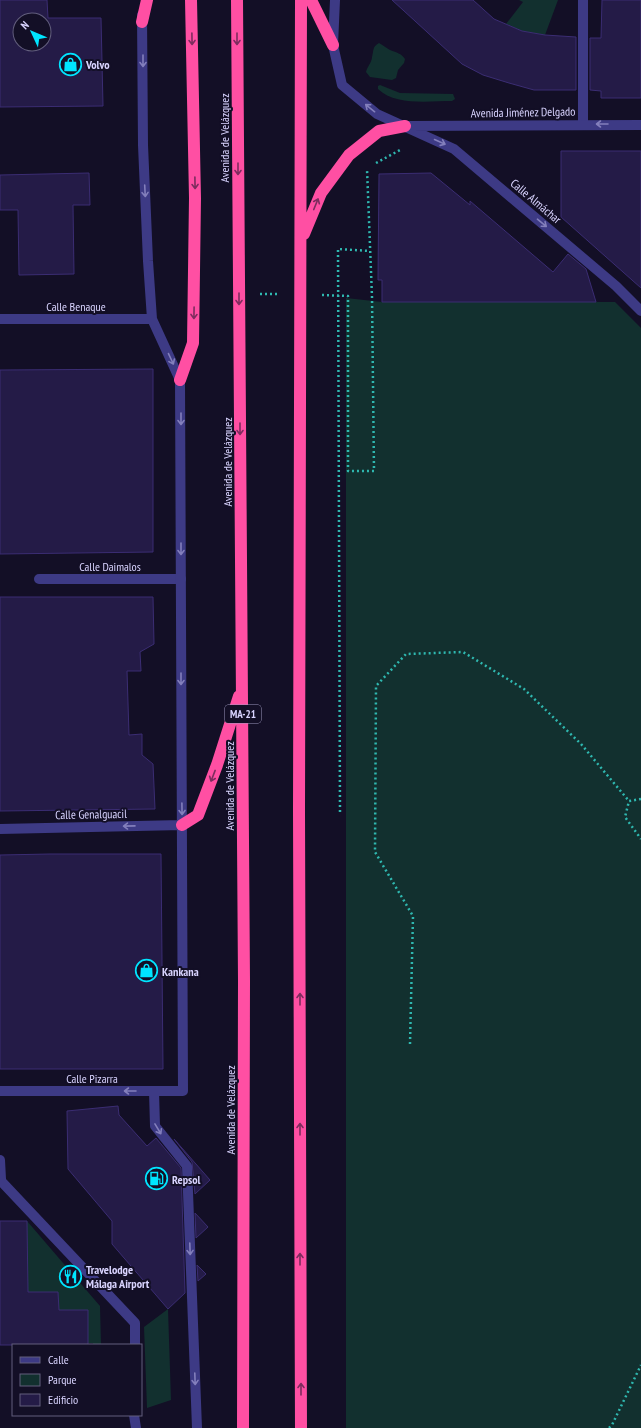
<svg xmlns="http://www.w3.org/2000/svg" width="641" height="1428" font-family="'PT Sans Narrow',sans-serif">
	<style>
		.green { fill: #12302f }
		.building { fill: #241b47; stroke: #3b2d73; fill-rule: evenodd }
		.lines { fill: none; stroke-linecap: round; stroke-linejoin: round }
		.path { stroke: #2fb8b0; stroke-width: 2.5; stroke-dasharray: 2 3; stroke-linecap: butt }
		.service { stroke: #3d3a85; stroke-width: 10 }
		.pedestrian { stroke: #3d3a85; stroke-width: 10 }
		.minor { stroke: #3d3a85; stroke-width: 10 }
		.motorway { stroke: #ff4fa3; stroke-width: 12 }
		.oneway { stroke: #7d2c5e }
		.oneway2 { stroke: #837fbc }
		.labels { text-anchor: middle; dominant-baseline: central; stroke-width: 4; stroke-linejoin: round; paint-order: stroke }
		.shield { fill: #130f26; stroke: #9e99be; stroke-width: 1 }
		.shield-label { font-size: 11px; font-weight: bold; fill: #d9d4ff }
		.poi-label { font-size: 12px; font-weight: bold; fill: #d9d4ff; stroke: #130f26; text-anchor: start }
		.street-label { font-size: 12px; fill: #d9d4ff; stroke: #130f26 }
	</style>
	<rect width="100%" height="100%" fill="#130f26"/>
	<path class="green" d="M519,0H558L545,35L522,31L506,24L523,2Z
		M379,43C383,45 386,48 390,50C397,53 401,53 405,59L404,63L398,70L396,78L392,80L370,77L366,72C367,67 372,62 372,57C374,50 372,47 379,43Z
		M380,85L400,93L453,94L455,99L452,101C429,101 395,106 378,89V86Z
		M346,298L382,302H615L641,328V1428H346Z
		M27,1221L100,1306L101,1345H93V1343H88V1310H59L58,1292H28Z
		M168,1309L171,1400L147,1408L144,1327Z"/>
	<path class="building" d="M0,0H47L48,18H101L103,106L0,107ZM20,20H44V44H20Z
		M392,0H473L494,19L522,31L545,35L576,37V90H534L509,83L483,75L462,64Z
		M602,0H641V98H601V91L590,90V38H601Z
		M561,151H641V288L561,217Z
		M89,173L90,205H73L74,274L19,275L18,210H0V175Z
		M431,173L470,205V201L553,272L568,254L586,269L596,302H382V280H378L379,174Z
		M153,369V552L0,554V370Z
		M0,597H153L154,644L140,652L141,671H127L129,735L142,734V755L153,764L155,809L0,811Z
		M50,854H161L163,1069H0V855Z
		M118,1106L119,1115L147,1146L156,1138L181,1168L185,1293L168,1309L112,1244V1221L68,1169L67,1111Z
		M174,1139L210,1180L195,1194L192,1162Z
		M195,1213L208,1227L196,1238Z
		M0,1221H27L28,1292H58L59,1310H88V1345H0Z
		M197,1265L206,1274L198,1281Z"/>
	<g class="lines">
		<path class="path" d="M376,163L400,150
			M260,294H279
			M322,295L348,296V471H374L372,297L367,169
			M641,799L629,801L625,817L641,839
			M340,812L338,249L370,251
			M410,1044L413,916L375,852L376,686L406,654L463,652L524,689L581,744L629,801
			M609,1428L612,1425L641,1365"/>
		<path class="service" d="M39,579H181
			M154,1091L155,1126L187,1166L197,1428
			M0,1160L1,1179
			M0,1180L135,1323V1345
			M134,1415L136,1428"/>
		<path class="pedestrian" d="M583,124V0"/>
		<path class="minor" d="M335,0L333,45L342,85L377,114L454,149L616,286L641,311
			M409,126L641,125
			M0,319H152
			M0,829L182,825
			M0,1091H183L180,380L152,319L148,261L143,145L142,15"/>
		<path class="motorway" d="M237,0L244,981L243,1428
			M311,0L333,45
			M142,22L147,0
			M304,234L321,193L349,155L379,131L405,126
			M180,380L193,343L195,198L191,0
			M182,825L198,815L217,765L239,696
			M301,1428L299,811L301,0"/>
	</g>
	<defs><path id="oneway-shaft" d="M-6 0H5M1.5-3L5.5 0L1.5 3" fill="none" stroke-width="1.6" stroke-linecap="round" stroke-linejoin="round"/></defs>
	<g class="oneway">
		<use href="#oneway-shaft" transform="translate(192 39) rotate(89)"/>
		<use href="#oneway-shaft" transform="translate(237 39) rotate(90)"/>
		<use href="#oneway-shaft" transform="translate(238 169) rotate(90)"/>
		<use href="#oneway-shaft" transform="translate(195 183) rotate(89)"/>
		<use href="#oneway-shaft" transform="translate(316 204) rotate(-68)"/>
		<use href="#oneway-shaft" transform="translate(239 299) rotate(90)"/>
		<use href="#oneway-shaft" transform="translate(194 313) rotate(91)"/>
		<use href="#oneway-shaft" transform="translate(240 429) rotate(90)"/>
		<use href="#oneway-shaft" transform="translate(213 776) rotate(111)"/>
		<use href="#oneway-shaft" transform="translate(300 999) rotate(-90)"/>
		<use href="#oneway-shaft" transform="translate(300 1129) rotate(-90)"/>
		<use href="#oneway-shaft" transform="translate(300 1259) rotate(-90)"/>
		<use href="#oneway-shaft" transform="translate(301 1389) rotate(-90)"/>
	</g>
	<g class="oneway2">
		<use href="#oneway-shaft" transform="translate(143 61) rotate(90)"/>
		<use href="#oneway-shaft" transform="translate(370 108) rotate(-141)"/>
		<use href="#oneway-shaft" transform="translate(602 124) rotate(-180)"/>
		<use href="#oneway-shaft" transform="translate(440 142) rotate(24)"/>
		<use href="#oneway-shaft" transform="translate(145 191) rotate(87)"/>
		<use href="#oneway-shaft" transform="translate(542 223) rotate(40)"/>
		<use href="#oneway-shaft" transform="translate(171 359) rotate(65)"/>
		<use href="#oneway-shaft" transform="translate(181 419) rotate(90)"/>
		<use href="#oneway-shaft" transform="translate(181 549) rotate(90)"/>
		<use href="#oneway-shaft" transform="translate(181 679) rotate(90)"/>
		<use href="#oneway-shaft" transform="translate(182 809) rotate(89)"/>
		<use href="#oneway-shaft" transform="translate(129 826) rotate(179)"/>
		<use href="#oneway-shaft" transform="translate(130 1091) rotate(-180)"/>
		<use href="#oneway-shaft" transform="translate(158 1129) rotate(59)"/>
		<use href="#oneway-shaft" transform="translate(190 1249) rotate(88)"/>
		<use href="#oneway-shaft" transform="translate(195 1379) rotate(88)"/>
	</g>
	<defs>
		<symbol id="shop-ring" viewBox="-11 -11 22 22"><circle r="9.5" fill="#130f26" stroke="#00e5ff" stroke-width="1.5"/><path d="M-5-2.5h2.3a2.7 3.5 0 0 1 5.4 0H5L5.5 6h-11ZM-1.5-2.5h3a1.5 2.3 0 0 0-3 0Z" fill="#00e5ff"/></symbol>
		<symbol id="fuel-ring" viewBox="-11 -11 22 22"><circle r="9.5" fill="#130f26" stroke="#00e5ff" stroke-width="1.5"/><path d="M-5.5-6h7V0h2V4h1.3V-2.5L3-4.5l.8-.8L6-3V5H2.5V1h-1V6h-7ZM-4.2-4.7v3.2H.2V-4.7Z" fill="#00e5ff"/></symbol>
		<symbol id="restaurant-ring" viewBox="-11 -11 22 22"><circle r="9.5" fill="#130f26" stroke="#00e5ff" stroke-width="1.5"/><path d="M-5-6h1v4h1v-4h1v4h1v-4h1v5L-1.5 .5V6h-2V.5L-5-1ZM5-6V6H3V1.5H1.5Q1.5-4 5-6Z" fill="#00e5ff"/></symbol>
	</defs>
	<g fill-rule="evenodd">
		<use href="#shop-ring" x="58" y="52" width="25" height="25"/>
		<use href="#shop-ring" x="134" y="958" width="25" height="25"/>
		<use href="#fuel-ring" x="144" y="1166" width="25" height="25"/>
		<use href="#restaurant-ring" x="58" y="1264" width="25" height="25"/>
	</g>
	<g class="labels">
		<rect class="shield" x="225" y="705" width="36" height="18" rx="3"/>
		<g class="shield-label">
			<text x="243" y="714">MA-21</text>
		</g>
		<g class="poi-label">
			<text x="86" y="64">Volvo</text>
			<text x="162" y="971">Kankana</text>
			<text x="172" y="1179">Repsol</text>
			<text x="86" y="1269">Travelodge<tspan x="86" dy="14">Málaga Airport</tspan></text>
		</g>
		<g class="street-label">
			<text transform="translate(523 112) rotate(-1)">Avenida Jiménez Delgado</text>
			<text transform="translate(224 138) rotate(-90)">Avenida de Velázquez</text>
			<text transform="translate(536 201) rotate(40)">Calle Almáchar</text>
			<text x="76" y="306">Calle Benaque</text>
			<text transform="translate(227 462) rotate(-90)">Avenida de Velázquez</text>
			<text x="110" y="566">Calle Daimalos</text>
			<text transform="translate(229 786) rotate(-90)">Avenida de Velázquez</text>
			<text transform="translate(91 814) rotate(-1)">Calle Genalguacil</text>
			<text x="92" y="1078">Calle Pizarra</text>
			<text transform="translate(230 1110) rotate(-90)">Avenida de Velázquez</text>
		</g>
	</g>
	<rect x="12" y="1344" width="130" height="72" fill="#130f26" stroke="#625e7d"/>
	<rect x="20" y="1357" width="20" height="6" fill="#3d3a85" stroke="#625e7d"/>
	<text x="48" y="1364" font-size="12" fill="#d9d4ff">Calle</text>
	<rect x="20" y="1374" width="20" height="12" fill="#12302f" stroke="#625e7d"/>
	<text x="48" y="1384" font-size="12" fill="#d9d4ff">Parque</text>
	<rect x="20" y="1394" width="20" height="12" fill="#241b47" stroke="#625e7d"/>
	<text x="48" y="1404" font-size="12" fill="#d9d4ff">Edificio</text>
	<g transform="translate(32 32) rotate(314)"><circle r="19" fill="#130f26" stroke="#625e7d"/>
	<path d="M0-3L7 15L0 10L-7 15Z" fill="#00e5ff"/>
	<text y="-6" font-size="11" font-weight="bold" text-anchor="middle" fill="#d9d4ff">N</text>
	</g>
</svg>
